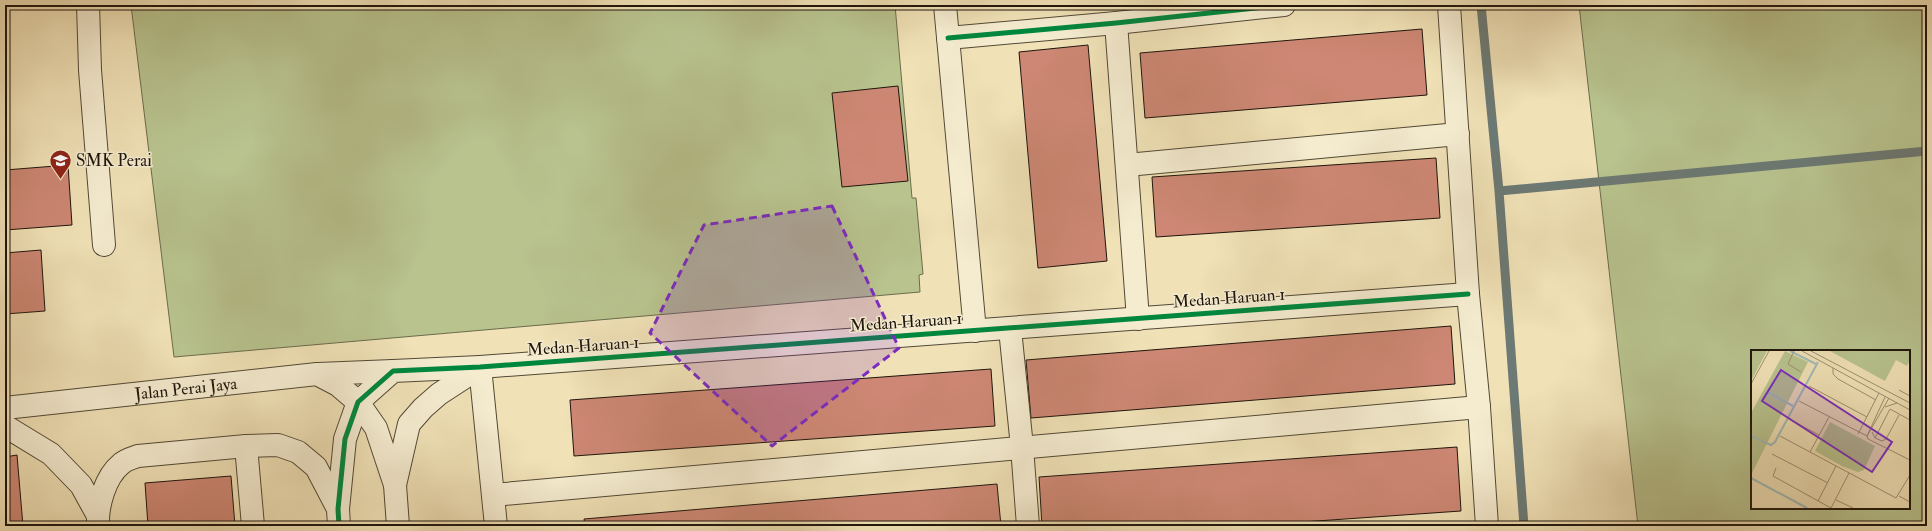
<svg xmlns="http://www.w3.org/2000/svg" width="1932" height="531" font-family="'IM FELL Double Pica',serif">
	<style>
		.green { fill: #b8c38e; stroke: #6b6c4d; fill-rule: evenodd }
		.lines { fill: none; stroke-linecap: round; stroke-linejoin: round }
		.stream { stroke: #6c7974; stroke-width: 9 }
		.building { fill: #cd8774; stroke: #1e160c }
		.minor-casing { stroke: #524936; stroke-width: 24 }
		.minor { stroke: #f5ecd0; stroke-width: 22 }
		.cycleway-casing { stroke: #f5ecd0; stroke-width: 8 }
		.cycleway { stroke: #00873e; stroke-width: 5 }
		.marked { fill: #7b2cbf; fill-opacity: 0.2; stroke: #7b2cbf; stroke-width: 3; stroke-dasharray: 8 5; stroke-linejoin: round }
		.labels { text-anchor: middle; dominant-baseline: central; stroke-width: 3; stroke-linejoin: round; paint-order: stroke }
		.poi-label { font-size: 17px; fill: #1e160c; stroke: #f5ecd0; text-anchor: start }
		.street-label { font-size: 17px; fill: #1e160c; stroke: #f5ecd0 }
		.inset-river { fill: none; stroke: #a0bbb9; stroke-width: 2 }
		.inset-road { fill: none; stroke: #9c9072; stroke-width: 1 }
		.view { fill: #7b2cbf; fill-opacity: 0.15; stroke: #7b2cbf; stroke-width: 2 }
		.inset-edge { fill: none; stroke: #1e160c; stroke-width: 2 }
	</style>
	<rect width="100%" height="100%" fill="#f0e1b6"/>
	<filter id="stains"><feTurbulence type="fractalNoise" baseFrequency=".005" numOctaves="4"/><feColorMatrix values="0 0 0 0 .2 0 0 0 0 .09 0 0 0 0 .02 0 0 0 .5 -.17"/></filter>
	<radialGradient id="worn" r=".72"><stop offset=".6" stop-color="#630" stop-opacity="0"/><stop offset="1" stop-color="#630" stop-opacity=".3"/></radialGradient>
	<path class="green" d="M131,5H895L912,198H916L923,274L919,275L920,292L174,357Z
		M1579,5H1927V526H1638ZM1752,351H1909V508H1752Z"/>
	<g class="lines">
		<path class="stream" d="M1481,5L1499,191L1524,526
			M1499,191L1927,151"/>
	</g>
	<path class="building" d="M1422,29L1427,95L1145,118L1140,53Z
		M1088,45L1107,261L1038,268L1019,52Z
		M898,86L908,181L842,187L832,93Z
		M1436,158L1440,218L1156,237L1152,177Z
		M68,165L72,225L5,230V170Z
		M41,250L45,311L5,314V253Z
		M1451,326L1455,384L1031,418L1026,360Z
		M991,369L995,426L574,456L570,400Z
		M1457,447L1461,511L1244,526H1042L1039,477Z
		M17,455L23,526H5V457Z
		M231,476L235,526H148L145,483Z
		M997,484L1001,526H585L584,519Z"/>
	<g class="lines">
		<defs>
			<g id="minor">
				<path d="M88,5L90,70L104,245"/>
				<path d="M945,5L975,331"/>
				<path d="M1449,5L1468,294L1479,407L1487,526"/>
				<path d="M1116,23L1138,319"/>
				<path d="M948,38L1116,23L1284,5"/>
				<path d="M1127,165L1458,134"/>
				<path d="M1010,329L1022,447L1028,526"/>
				<path d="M480,367L496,526"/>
				<path d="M318,374L393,371"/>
				<path id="s1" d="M5,408L317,374L338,385L358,402L376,428L395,485L398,526"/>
				<path d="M5,426L51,454L81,485L97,514"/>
				<path d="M246,446L253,526"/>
				<path d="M395,485L409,424L423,408L439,394L479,368"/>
				<path d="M493,495L1479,407"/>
				<path d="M98,526C97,506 105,477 121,464C125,460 132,458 138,456L246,446L278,445L298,452L316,467L338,509"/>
				<path d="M339,526L338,509L345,439L358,402L393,371L480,367L1468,294"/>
			</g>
		</defs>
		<use href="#minor" class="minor-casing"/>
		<use href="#minor" class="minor"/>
		<defs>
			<path id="cycleway" d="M948,38L1116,23L1284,5
				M339,526L338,509L345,439L358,402L393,371L480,367L1468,294"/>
		</defs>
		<use href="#cycleway" class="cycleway-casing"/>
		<use href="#cycleway" class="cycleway"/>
	</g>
	<path class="marked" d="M832,206L899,348L772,446L650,333L704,225Z"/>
	<defs>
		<symbol id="school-pin" viewBox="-11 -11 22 30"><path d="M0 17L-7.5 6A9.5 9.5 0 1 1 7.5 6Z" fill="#8f2418" stroke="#f5ecd0"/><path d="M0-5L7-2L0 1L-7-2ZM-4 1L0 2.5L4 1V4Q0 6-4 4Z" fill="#fff"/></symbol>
	</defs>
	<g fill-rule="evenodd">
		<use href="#school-pin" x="48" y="148" width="25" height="34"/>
	</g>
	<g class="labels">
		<g class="poi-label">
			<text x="76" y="160">SMK Perai</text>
		</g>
		<g class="street-label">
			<text transform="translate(1229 298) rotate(-4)">Medan Haruan 1</text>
			<text transform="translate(906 322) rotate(-4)">Medan Haruan 1</text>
			<text transform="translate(583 346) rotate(-4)">Medan Haruan 1</text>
			<text stroke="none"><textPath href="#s1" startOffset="182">Jalan Perai Jaya</textPath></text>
		</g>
	</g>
	<g transform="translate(1751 350)">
		<rect width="159" height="159" fill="#f0e1b6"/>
		<path d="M0,1H16L0,31ZM34,1L57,12L0,125V63ZM79,1H159V10L156,16L145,10L134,31ZM79,72L124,96L113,120L107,122L91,116L64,101Z" fill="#b8c38e"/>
		<path class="inset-river" d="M39,1L65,14M16,42L42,56M0,86L20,95L24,92L67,12M0,128L56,158"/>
		<path class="inset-road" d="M43,1L37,14L50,22M51,1L159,60M60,1L159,53M82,18V24L87,29L125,50M0,34L18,1M58,36L116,67M148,40L159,46M48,51L116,86M134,57L146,53M38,69L68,85M121,82L124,88L131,91L135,89M107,84L128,43M29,86L145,148L159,125M116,86L117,89L159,110M116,86L134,47M116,86L138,48M124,88L139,59L159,70M135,89L148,65M59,102L78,67M21,104L77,133M25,118L22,126L80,158L98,123M148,146L159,152M85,150L102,158M67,151L85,116"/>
		<path class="view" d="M30,20L141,92L121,122L11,51Z"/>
		<rect width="159" height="159" class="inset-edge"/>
	</g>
	<rect width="1932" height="531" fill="none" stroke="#f0e1b6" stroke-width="20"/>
	<rect x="6" y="6" width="1920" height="519" fill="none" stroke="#1e160c" stroke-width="2"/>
	<rect x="10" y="10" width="1912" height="511" fill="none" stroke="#1e160c"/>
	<rect width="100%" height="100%" filter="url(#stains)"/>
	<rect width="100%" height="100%" fill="url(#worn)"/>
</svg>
